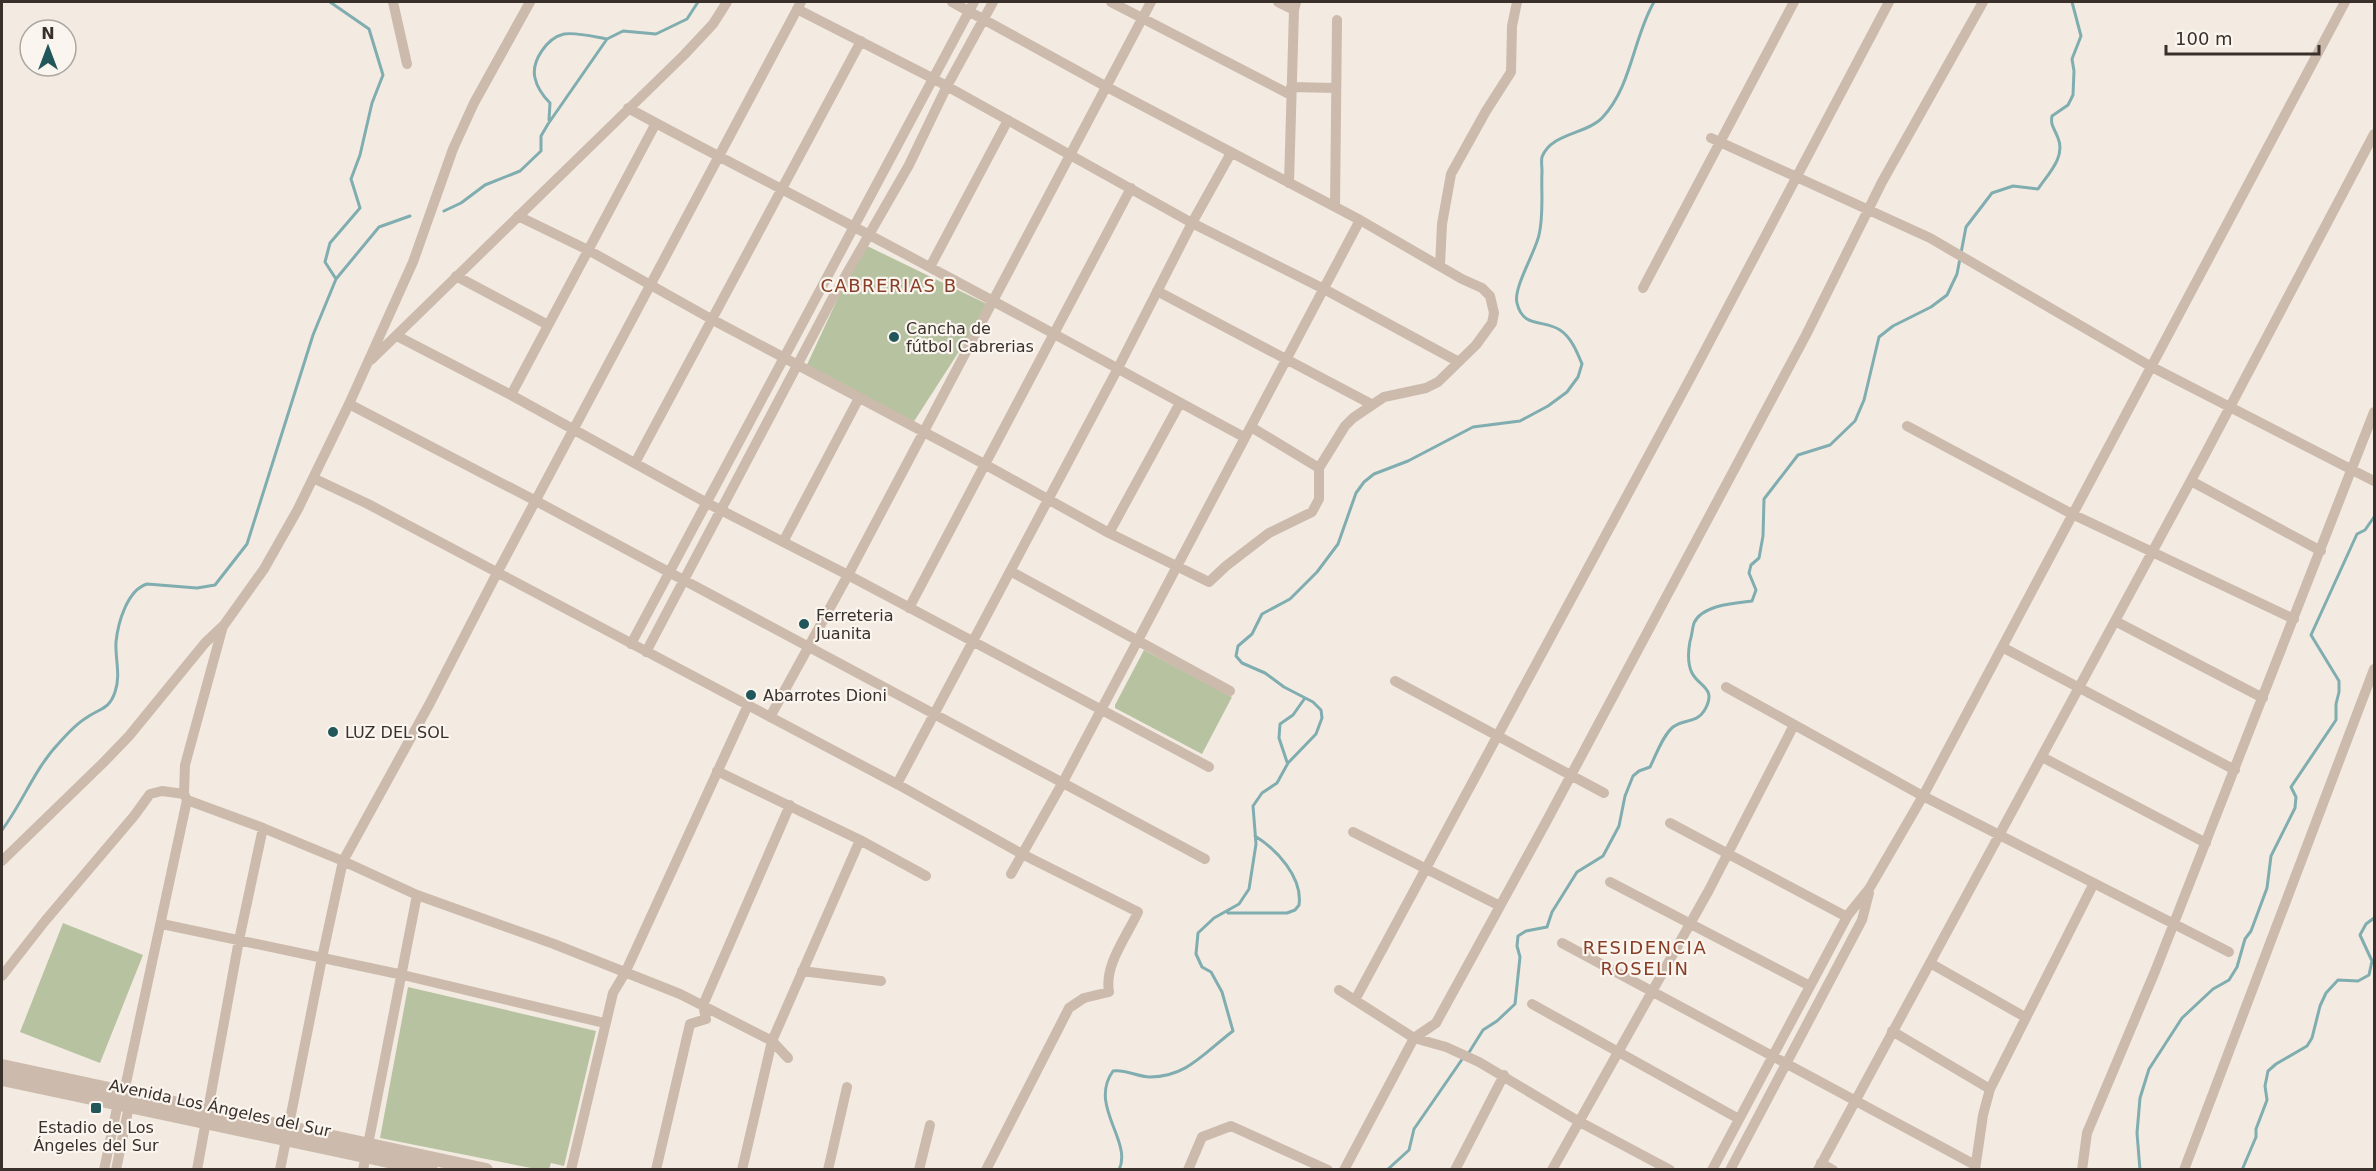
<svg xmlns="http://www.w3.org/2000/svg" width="2376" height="1171" font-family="'DejaVu Sans',sans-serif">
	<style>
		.green { fill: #b7c2a1 }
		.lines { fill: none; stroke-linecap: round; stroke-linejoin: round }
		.stream { stroke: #80adb0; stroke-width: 3 }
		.minor { stroke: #ccbbad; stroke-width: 10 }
		.tertiary { stroke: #ccbbad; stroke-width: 14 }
		.poi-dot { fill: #21575b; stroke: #faf5ee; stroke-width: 2 }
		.labels { text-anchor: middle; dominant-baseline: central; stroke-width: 4.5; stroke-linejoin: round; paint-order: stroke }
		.poi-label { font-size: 16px; fill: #3a302b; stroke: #faf5ee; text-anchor: start }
		.street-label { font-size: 16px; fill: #3a302b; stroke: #faf5ee }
		.neighbourhood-label { font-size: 18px; letter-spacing: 1.5px; fill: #883e26; stroke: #faf5ee }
	</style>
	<rect width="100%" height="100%" fill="#f3ebe1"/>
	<path class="green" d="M863,244L989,305L911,426L805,369Z
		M1144,650L1232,697L1202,754L1115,708V705Z
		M63,923L143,955L100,1063L20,1032Z
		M408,987L596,1031L564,1166L551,1163L549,1169H536L380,1138Z"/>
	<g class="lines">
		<path class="stream" d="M330,2L369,29L383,75L372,103L360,155L351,179L360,208L330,243L325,262L336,279
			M549,120L550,103C544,97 537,87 535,78C531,61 547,38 564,34C577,32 595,37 607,39
			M444,211L461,203L485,185L520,171L541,151V136L548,124L607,39L623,31L656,34L687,19L698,2
			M1287,762L1279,738L1280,724L1293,715L1305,698
			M2,830C23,802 35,768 59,743C67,734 76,724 86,718C100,708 109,710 115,692C121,675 115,659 116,642C118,623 127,590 147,584L197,588L215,585L247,544L313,335L336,279L379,227L410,216
			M1228,913H1287L1295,910L1299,905C1303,877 1276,849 1255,836
			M1468,1054L1483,1030L1497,1021L1515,1004L1520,957L1517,946L1518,936L1526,931L1547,927L1552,912L1577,872L1603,856L1619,826L1625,796L1633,776L1639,771L1650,767C1656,755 1663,735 1673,727C1683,719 1697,723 1704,711C1718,688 1699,687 1692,673C1687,663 1688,652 1690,641C1692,636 1692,629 1694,623C1702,605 1734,603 1752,601L1756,590L1749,573L1751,565L1759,558L1763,536L1764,499L1798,455L1830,445L1855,421L1864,400L1879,337L1893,326L1931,307L1947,295L1957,274L1966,227L1992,193L2013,186L2038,189C2048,174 2066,157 2058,138C2055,129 2050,126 2052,116L2068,105L2073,95L2074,71L2072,59L2081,36L2072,2
			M1119,1170C1133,1141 1088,1106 1113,1071C1126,1069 1137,1077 1150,1077C1187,1077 1205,1052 1233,1031L1222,992L1211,972L1202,967L1196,954L1198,933L1214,918L1239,904L1249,889L1256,844L1253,806L1262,793L1277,783L1288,763L1316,734L1322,718L1321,710L1313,702L1284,687L1265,673L1242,663L1236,656L1238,646L1252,634L1262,614L1290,599L1317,572L1338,544L1356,493L1364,482L1374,474L1408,461L1473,427L1520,421L1548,406L1567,392L1578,377L1582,364C1577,352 1571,337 1560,330C1544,319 1523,329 1517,303C1513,288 1535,253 1539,235C1544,214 1541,192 1542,171C1542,167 1541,161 1542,157C1551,133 1587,134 1602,118C1632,86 1633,38 1654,2
			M1387,1170L1409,1150L1414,1129L1463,1058
			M2140,1170L2137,1133L2140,1098L2149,1069L2182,1018L2213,989L2229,980L2237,967L2245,939L2251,931L2267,888L2271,856L2295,808L2296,797L2291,787L2336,720V704L2339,692V681L2311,635L2357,534L2365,530L2374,517
			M2242,1170L2256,1137V1129L2267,1100L2265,1086L2268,1071L2276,1064L2307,1046L2312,1038L2320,1006L2326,993L2338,980L2358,981L2369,975L2372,961L2360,935L2366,924L2374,918"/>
		<path class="minor" d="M393,2L407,64
			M1111,2L1291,95
			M1278,2L1294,10
			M797,9L934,79L1192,223L1324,289L1457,361
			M1291,87L1336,88
			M628,108C729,163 832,214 933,269C1037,324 1140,381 1244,437
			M1711,138L1930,238L2150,366L2374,481
			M1289,183L1294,10L1296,2
			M1335,207L1337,20
			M518,216L588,250L713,320L986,465L1109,533L1209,582L1226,566L1269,533L1312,512L1319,499V468L1345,426L1353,418L1384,397L1426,388L1438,382L1476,345L1492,323L1494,313L1490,296L1482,288L1462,279L1360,220L1105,86L952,2
			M1440,266L1442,224L1451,174L1486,111L1511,72L1512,26L1517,2
			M930,267L1008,120
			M456,276L548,325
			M1643,288L1794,2
			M1157,291L1371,404
			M397,336L511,395L707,503L848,575L1209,767
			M371,360L684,55L713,24L727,2
			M511,395L656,123
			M349,404L536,501L1205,859
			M1907,426L2072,514L2294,619
			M1251,427L1319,468
			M635,463L861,41
			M313,478L368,504L897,784L1022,854L1138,912C1127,936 1104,965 1109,992L1084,998L1069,1008L986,1170
			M2191,481L2321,551
			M1109,533L1180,403
			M783,542L859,398
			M1010,571L1230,691
			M909,608L1131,188
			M2115,621L2263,698
			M631,644L974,2
			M2002,647L2235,770
			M646,652L831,301L909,165L947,86L993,2
			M1395,681L1604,793
			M1726,687L1923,796L2229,952
			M770,717L848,575L1151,2
			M2042,757L2206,843
			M717,771L860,840L926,876
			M897,784L1117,370L1192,223L1231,153
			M187,800L263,828L343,861L417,895L554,944L680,994L772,1041L788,1058
			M1670,823L1847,917
			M1353,832L1500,906
			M2,861L103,763L129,736L205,643L224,625L264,569L298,509L349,404L413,262L453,149L474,103L530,2
			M1011,874L1063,782L1360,220
			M1610,882L1810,986
			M162,924L403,975L604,1023
			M1562,943L1975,1165
			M1930,963L2025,1017
			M802,971L881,981
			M2,976L45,921L134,816L150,794L162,791L184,794
			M1339,990L1414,1038L1446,1047L1479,1062L1578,1121L1670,1170
			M1355,1000L1692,375L1889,2
			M1532,1004L1739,1119
			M1892,1031L1990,1089
			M1821,1163L1833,1170
			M104,1170L118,1103L122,1097
			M116,1170L129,1106L125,1093L126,1083L187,800L184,794L185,765L223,626
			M197,1170L239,940L263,828
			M280,1170L322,958L343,861L430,703L497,573L801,2
			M363,1170L417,895
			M571,1170L613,993L625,973L748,705
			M656,1170L690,1024L706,1019L703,1005L790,805
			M742,1170L772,1041L860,840
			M828,1170L847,1087
			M919,1170L930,1125
			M1188,1170L1202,1137L1231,1126L1328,1170
			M1344,1170L1414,1038L1436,1023L1545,824L1806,335L1882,182L1983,2
			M1455,1170L1504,1075
			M1552,1170L1709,890L1794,725
			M1712,1170L1848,915L1869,889L1923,796L2345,2
			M1730,1170L1862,920L1869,893
			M1818,1170L2202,460L2374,134
			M1975,1170L1983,1115L1990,1089L2094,883
			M2082,1170L2087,1133L2156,969L2374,412
			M2184,1170L2374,669"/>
		<path class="tertiary" d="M2,1066L486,1170
			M2,1079L431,1170"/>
	</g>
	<g class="poi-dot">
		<circle cx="894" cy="337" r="6"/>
		<circle cx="804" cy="624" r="6"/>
		<circle cx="751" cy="695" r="6"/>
		<circle cx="333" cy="732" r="6"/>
		<rect x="90" y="1102" width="12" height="12" rx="3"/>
	</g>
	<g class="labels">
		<g class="poi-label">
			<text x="906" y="328">Cancha de<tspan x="906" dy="18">fútbol Cabrerias</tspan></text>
			<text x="816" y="615">Ferreteria<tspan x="816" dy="18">Juanita</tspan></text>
			<text x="763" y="695">Abarrotes Dioni</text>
			<text x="345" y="732">LUZ DEL SOL</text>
			<text x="96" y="1127" text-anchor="middle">Estadio de Los<tspan x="96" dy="18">Ángeles del Sur</tspan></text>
		</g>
		<g class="street-label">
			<text transform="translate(220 1108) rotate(12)">Avenida Los Ángeles del Sur</text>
		</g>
		<g class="neighbourhood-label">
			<text x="889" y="285">CABRERIAS B</text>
			<text x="1645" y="947">RESIDENCIA<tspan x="1645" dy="21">ROSELIN</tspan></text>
		</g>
	</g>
	<rect width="2376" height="1171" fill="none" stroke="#3a302b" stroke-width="6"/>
	<g transform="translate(48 48)"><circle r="28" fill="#faf5ee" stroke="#ada6a0" stroke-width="1.5"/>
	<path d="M0-4.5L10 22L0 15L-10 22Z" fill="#21575b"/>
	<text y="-9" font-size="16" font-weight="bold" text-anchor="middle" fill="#3a302b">N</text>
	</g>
	<path d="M2166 45v9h153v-9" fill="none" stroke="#3a302b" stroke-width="3"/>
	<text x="2175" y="45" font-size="18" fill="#3a302b" stroke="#faf5ee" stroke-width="4.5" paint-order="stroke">100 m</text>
</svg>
